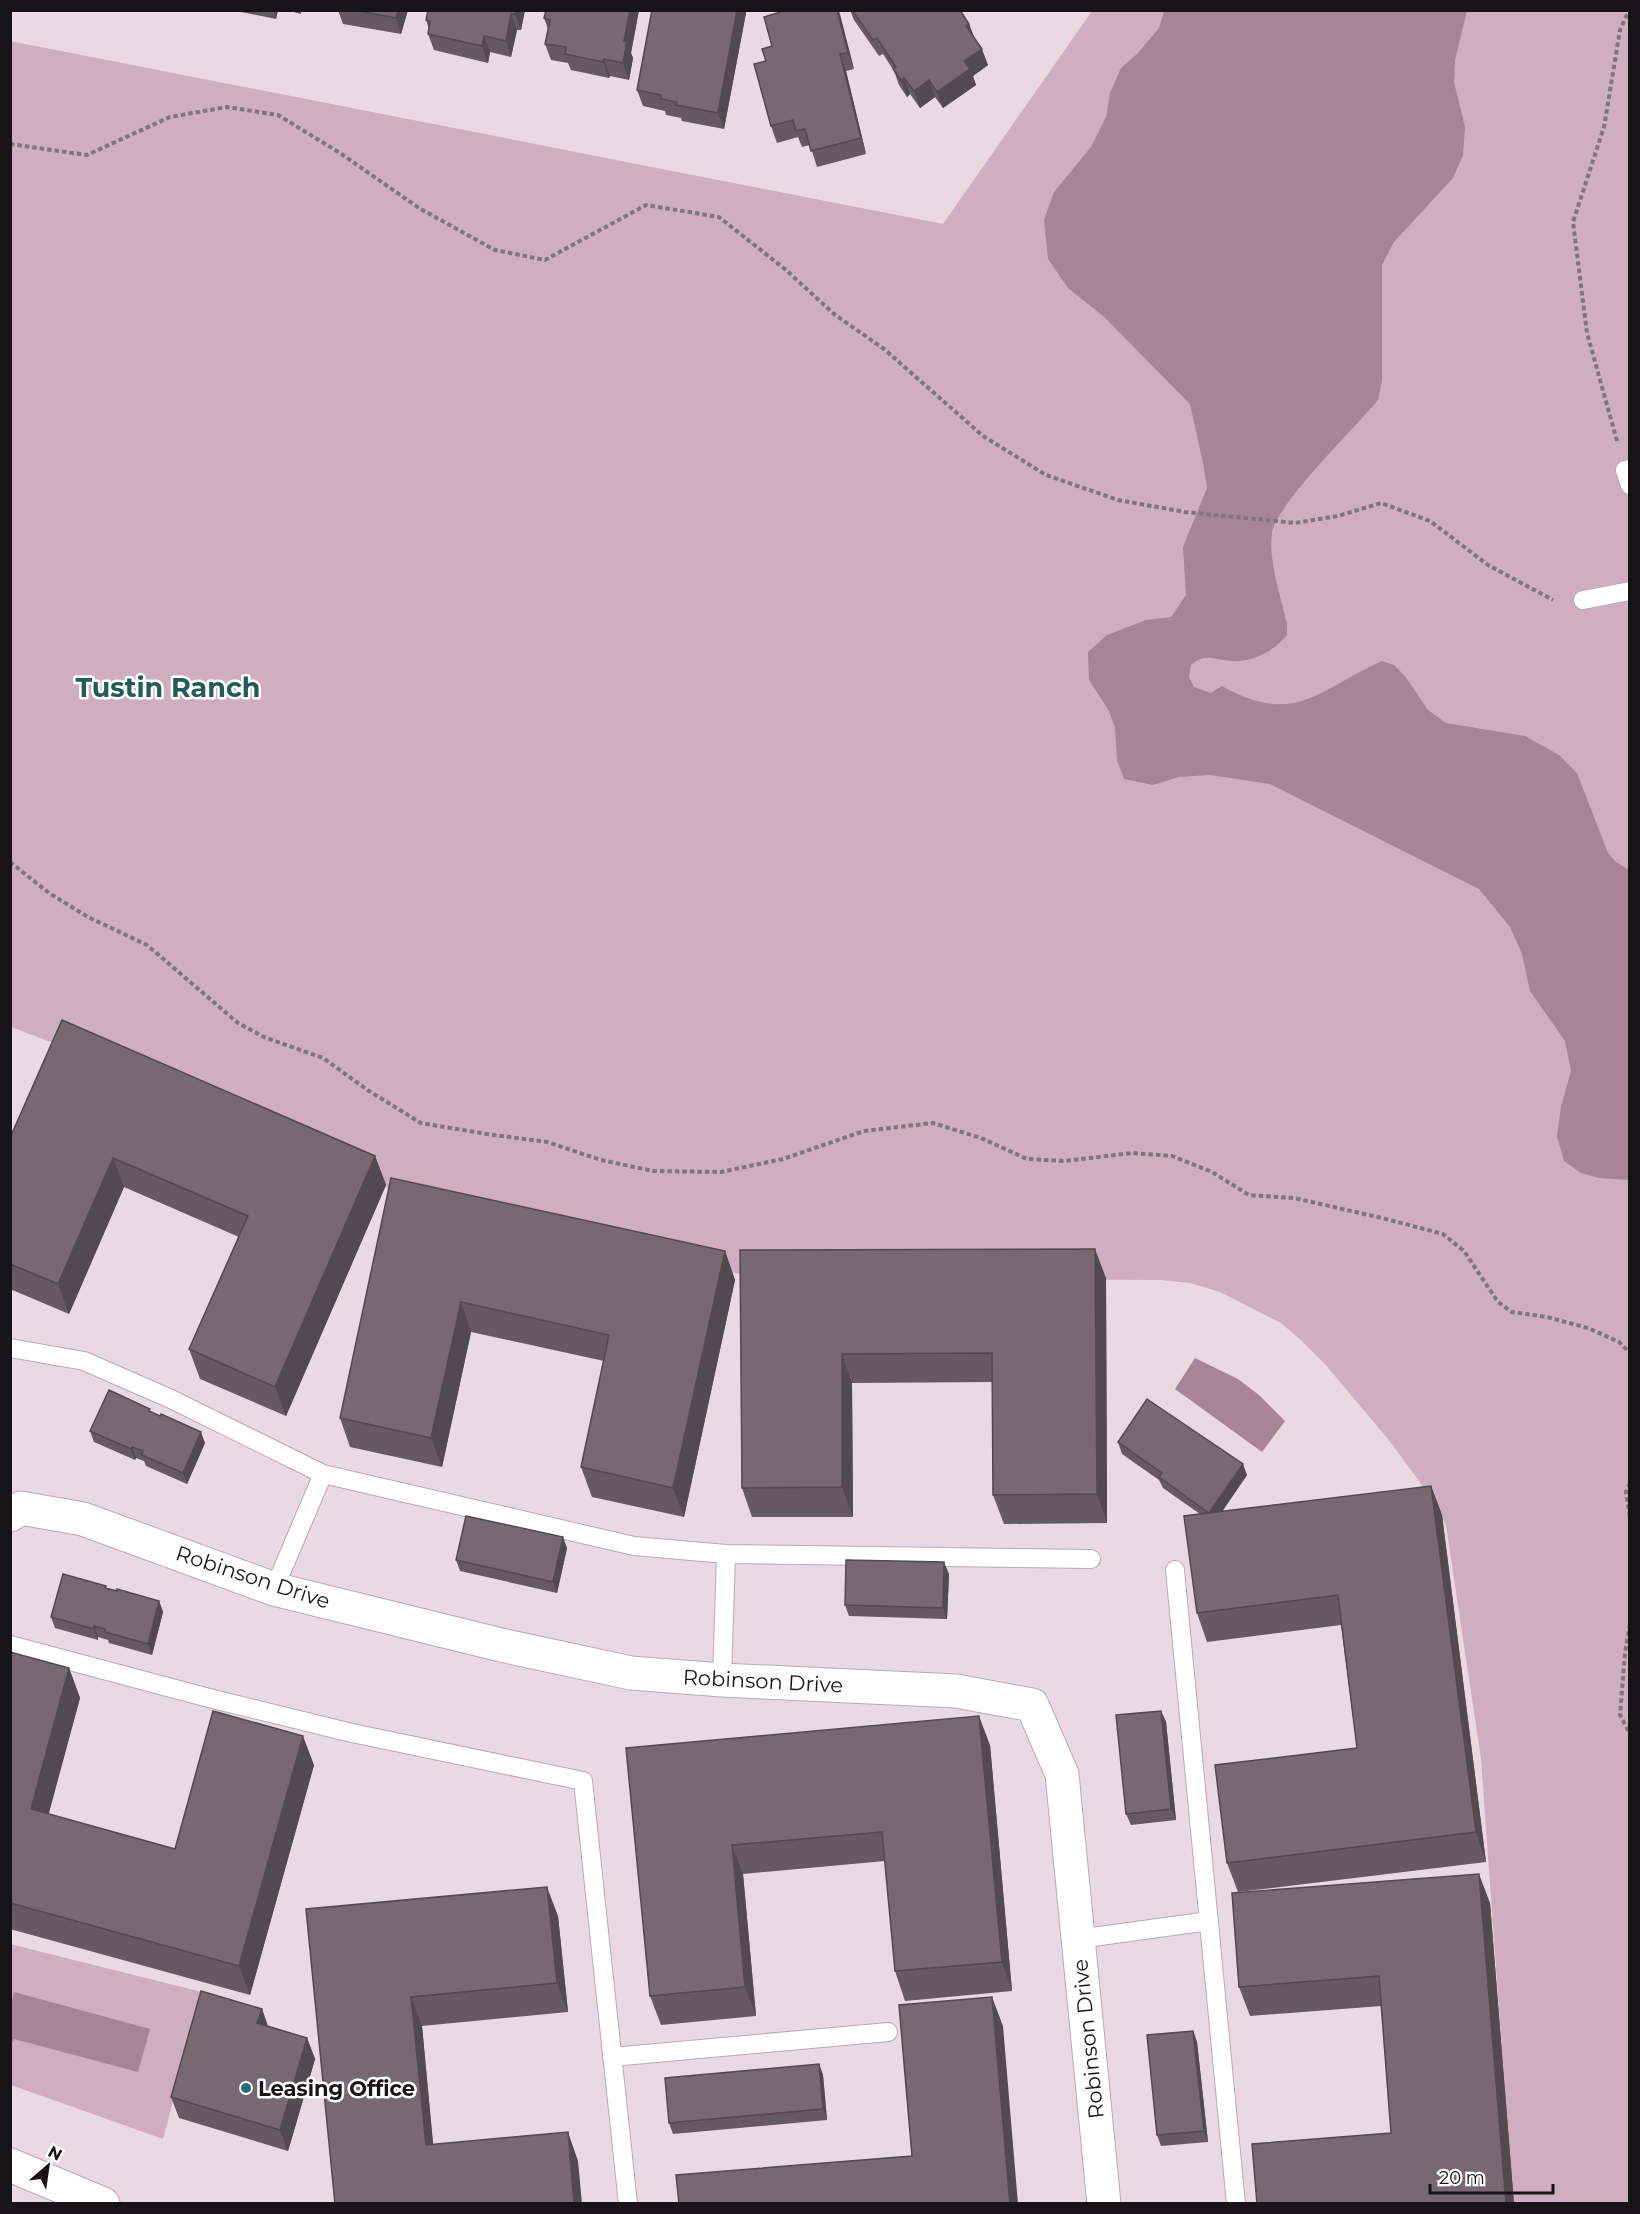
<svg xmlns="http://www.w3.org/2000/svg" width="1640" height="2214" font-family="Montserrat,sans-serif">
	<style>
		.green { fill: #d0aec1 }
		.water { fill: #a78498 }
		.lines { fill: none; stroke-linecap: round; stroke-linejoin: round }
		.lane-casing { stroke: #baa9b2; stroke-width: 20 }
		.street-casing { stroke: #baa9b2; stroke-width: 35 }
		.path { stroke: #80757b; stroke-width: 4; stroke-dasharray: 4.5 3; stroke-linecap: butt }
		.lane { stroke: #fff; stroke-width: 18 }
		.street { stroke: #fff; stroke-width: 33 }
		.wall { fill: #665961 }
		.shaded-wall { fill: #53494f }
		.building { fill: #776871; stroke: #53494f; stroke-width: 1.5 }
		.poi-dot { fill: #246f6e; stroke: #fff; stroke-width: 2 }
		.labels { text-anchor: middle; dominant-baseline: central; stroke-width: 5; stroke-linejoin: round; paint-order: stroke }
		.street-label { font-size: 21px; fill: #181316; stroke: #fff }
		.poi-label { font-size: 21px; font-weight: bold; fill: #181316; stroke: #fff; text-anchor: start }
		.district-label { font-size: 27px; font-weight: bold; fill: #215c5b; stroke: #fff }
	</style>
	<rect width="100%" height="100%" fill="#ead9e2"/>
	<path class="green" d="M1092,11H1629V2203H1513L1481,1759L1446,1525L1419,1481L1388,1439L1324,1363L1302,1341L1281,1323L1220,1292L1190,1283L1160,1280L757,1278L411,1198L90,1057L11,1027L10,41L943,224Z
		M10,1944L202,1992L163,2139L11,2085Z"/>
	<path class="water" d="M1164,11H1467L1455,60L1454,82L1465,127L1463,155L1453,178L1394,242L1382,265V381L1378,400C1356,427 1276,504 1272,533C1268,560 1281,597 1287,624V635C1275,650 1252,663 1232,661C1214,660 1206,652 1191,665L1189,677L1194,687L1211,693L1222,686C1295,727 1318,690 1382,661L1394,665L1405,676L1428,710L1446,723L1525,736L1559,755L1577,773L1608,853L1616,862L1629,870V1180L1599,1178L1581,1173L1564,1161L1557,1136L1561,1107L1571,1071L1565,1041L1530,991L1522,954L1510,927L1479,889L1270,784L1210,775L1179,777L1153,785L1124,779L1117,760L1115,728L1109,711L1089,680L1088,652L1107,635L1146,620L1171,617L1186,595L1183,547L1207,488L1203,463L1190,404L1103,316L1068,288L1048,259L1044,220L1054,192L1091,147L1106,117L1110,93L1121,68L1137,54L1159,28Z
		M1195,1358L1238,1379L1259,1395L1285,1421L1262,1452L1175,1389Z
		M14,1992L150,2029L138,2072L14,2039L13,2042H11V2004Z"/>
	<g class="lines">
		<defs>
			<path id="lane" d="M1630,469L1625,470L1630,485
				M1583,600L1630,591
				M10,1348L84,1361L171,1399L323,1474L634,1546L726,1554L1091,1559
				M1175,1570L1236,2204
				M274,1589L323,1474
				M10,1645L209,1698L352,1733L583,1781L628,2204
				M722,1680L726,1554
				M1078,1939L1209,1921
				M612,2057L888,2032"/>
			<path id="street" d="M10,1515L21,1508L83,1519L274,1589L501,1645L631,1673L722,1680L956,1691L1032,1705L1062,1774L1104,2204
				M10,2165L103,2204"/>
		</defs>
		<use href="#lane" class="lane-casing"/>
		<use href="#street" class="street-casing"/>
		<path class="path" d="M10,144L87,155L170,117L227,107L278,115L340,153L419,208L473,238L495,250L545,260L646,205L719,217L786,270L834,314L884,349L983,436L1046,475L1118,500L1185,512L1295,523L1338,516L1381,503L1430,521L1488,565L1553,600
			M1617,441L1587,333L1573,222L1604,127L1620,30L1629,10
			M10,862L49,893L88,917L147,945L238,1023L264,1037L323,1058L369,1091L421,1123L487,1134L547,1142L601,1160L653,1171L721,1172L783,1159L864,1131L933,1123L981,1138L1027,1159L1065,1161L1132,1153L1172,1156L1212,1172L1249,1195L1294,1198L1382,1218L1443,1234L1464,1251L1498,1302L1512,1312L1547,1317L1588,1328L1619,1342L1630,1353
			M1630,1483L1626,1492L1630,1517
			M1630,1624L1625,1653L1620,1715L1630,1734"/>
		<use href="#lane" class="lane"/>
		<use href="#street" class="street"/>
	</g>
	<path class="wall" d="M236,10H278L276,19L236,11Z
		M286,10H301V14Z
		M338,10H408L401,34L343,24Z
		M525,10L521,30H517L511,57L490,52L488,63L434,50L428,34L429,29L426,20Z
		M546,10H639L631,53L633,58L629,80L610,76L609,78L571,70L568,63L551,60L545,44L548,29L544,18Z
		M652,10H745L746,13L724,129L682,121L681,118L666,115L665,111L643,106L637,90Z
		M787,10H838L854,69L846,71L866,154L817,167L810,145L802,147L798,137L777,143L771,126L772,46Z
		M850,10H959L969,24L974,37L988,65L973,76L976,85L943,108L935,97L920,108L910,94L907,97L899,85L894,71L883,54L879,56L854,20Z
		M10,1138L375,1156L386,1185L286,1416L200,1379L189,1349L239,1237L124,1187L69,1314L10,1289Z
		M391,1178L725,1251L735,1280L684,1517L592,1497L581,1467L604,1361L471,1332L442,1467L350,1447L340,1418Z
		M740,1250L1106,1278L1107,1523L1004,1524L993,1495L992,1382L852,1383L853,1517H752L742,1488Z
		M150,1409V1412L205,1443L187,1484L146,1466L144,1461L136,1458L135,1460L94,1442L90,1431Z
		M1118,1442L1247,1475L1222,1512L1431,1486L1442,1515L1486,1862L1238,1892L1227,1863L1357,1748L1341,1625L1207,1642L1197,1613L1200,1514L1163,1488L1159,1480L1122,1454Z
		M567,1548L557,1593L460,1571L456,1560Z
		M949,1574L947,1619L849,1616L845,1605Z
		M106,1588L159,1601L163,1612L152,1655L109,1643L108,1640L98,1637V1640L55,1628L51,1617Z
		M10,1652L69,1668L80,1698L48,1814L175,1849L314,1765L250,1995L10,1929Z
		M1161,1711L1166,1722L1176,1820L1131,1825L1126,1814Z
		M990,1745L1012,1991L905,2001L895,1971L885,1861L743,1874L756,2016L661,2025L650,1996L626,1748Z
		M1490,1903L1514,2204H1257L1391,2133L1381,2006L1250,2016L1239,1987Z
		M306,1909L558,1916L568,2012L422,2026L433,2145L578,2161L335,2204Z
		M262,2009L268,2026L307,2038L315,2059L288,2151L179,2118L171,2097Z
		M1193,2031L1197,2042L1208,2142L1161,2146L1157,2135Z
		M819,2064L823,2075L827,2120L673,2134L669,2123Z"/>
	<path class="shaded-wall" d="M273,10H278L276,19Z
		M398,10H408L401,34L396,18Z
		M515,10H525L521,30L515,14Z
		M630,10H639L631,53L633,58L629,80L623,63L624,41Z
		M737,10H745L746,13L724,129L718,113Z
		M837,10H838L840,14L854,69L848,53Z
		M511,14L517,30L511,57L506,41Z
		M969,24L975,40L966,26Z
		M484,36L490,52L488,63L482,46Z
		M982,49L988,65L973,76L976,85L943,108L937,92L964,61Z
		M840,54L846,71L866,154L861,138Z
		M604,59L610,76L609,78L603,62Z
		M904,78L910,94L907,97L901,80Z
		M929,80L935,97L920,108L914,91Z
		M375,1156L386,1185L286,1416L275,1387Z
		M113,1158L124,1187L69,1314L58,1284Z
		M1095,1249L1106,1278L1107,1523L1097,1494Z
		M725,1251L735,1280L684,1517L673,1488Z
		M461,1302L471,1332L442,1467L431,1438Z
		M842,1354L852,1383L853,1517L842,1487Z
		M201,1432L205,1443L187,1484L183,1473Z
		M132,1447L136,1458L135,1460L131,1449Z
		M1243,1464L1247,1475L1213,1524L1209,1513Z
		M1431,1486L1442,1515L1486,1862L1476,1832Z
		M563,1537L567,1548L557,1593L553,1582Z
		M944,1562L949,1574L947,1619L943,1608Z
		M159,1601L163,1612L152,1655L148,1644Z
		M94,1626L98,1637V1640L94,1629Z
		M69,1668L80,1698L42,1839L31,1809Z
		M1161,1711L1166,1722L1176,1820L1171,1809Z
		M979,1716L990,1745L1012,1991L1002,1962Z
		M303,1736L314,1765L250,1995L239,1966Z
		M732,1845L743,1874L756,2016L745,1987Z
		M1479,1874L1490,1903L1514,2204H1506Z
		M547,1887L558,1916L568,2012L557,1983Z
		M411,1997L422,2026L436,2174L426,2145Z
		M992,1997L1003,2026L1018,2204H1010Z
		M262,2009L269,2030L257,2023Z
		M1193,2031L1197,2042L1208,2142L1204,2131Z
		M307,2038L315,2059L288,2151L280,2130Z
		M819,2064L823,2075L827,2120L823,2109Z
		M568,2132L578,2161L582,2204H574Z"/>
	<path class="building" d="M352,10H398L396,18Z
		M428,10H515V14H511L506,41L484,36L482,46L428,34L430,21L426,20Z
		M546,10H630L624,41L627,42L623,63L604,59L603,62L565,54L566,47L545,44L550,20L544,18Z
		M652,10H737L718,113L676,105L677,102L661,99V95L637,90Z
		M787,10H837L848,53L840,54L861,138L811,151L805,129L796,131L793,120L771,126L754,64L766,61L762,49L772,46L764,17Z
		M852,10H960L969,24L966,26L982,49L964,61L970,69L937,92L929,80L914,91L904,78L901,80L893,69L896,67L877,38L873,40Z
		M62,1020L375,1156L275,1387L189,1349L248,1216L113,1158L58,1284L10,1264V1138Z
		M391,1178L725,1251L673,1488L581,1467L609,1335L461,1302L431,1438L340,1418Z
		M1095,1249L1097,1494L993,1495L992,1353L842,1354V1487L742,1488L740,1250Z
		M109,1390L150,1409L149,1411L160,1416L161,1414L201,1432L183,1473L142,1455L143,1451L132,1447L131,1449L90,1431Z
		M1147,1399L1243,1464L1209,1513L1159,1477L1162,1473L1118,1442Z
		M1431,1486L1476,1832L1227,1863L1215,1765L1357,1748L1338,1595L1197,1613L1184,1516Z
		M466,1516L563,1537L553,1582L456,1560Z
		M846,1560L944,1562L943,1608L845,1605Z
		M63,1574L106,1586L105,1588L117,1591V1589L159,1601L148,1644L105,1632V1629L94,1626V1629L51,1617Z
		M10,1652L69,1668L31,1809L175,1849L213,1711L303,1736L239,1966L10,1903Z
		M1161,1711L1171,1809L1126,1814L1116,1715Z
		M979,1716L1002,1962L895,1971L882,1832L732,1845L745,1987L650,1996L626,1748Z
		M1479,1874L1506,2204H1257L1252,2144L1391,2133L1379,1976L1239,1987L1232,1893Z
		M547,1887L557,1983L411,1997L426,2145L568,2132L574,2204H335L306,1909Z
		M201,1991L262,2009L257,2023L307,2038L280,2130L171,2097Z
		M992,1997L1010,2204H679L676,2175L912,2156L899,2005Z
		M1193,2031L1204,2131L1157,2135L1147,2035Z
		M819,2064L823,2109L669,2123L665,2078Z"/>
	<circle class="poi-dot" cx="246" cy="2088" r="6"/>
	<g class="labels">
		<g class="street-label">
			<text transform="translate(253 1577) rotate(18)">Robinson Drive</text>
			<text transform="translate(763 1681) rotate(3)">Robinson Drive</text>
			<text transform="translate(1088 2039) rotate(-96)">Robinson Drive</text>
		</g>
		<g class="poi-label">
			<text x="258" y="2088">Leasing Office</text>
		</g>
		<g class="district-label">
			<text x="168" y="687">Tustin Ranch</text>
		</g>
	</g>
	<rect width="1640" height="2214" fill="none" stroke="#181316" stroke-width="24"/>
	<g transform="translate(48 2166) rotate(29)" stroke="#ffffff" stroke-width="4.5" paint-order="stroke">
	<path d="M0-4.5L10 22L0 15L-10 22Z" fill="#181316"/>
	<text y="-9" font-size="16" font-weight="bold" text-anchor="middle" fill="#181316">N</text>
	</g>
	<path d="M1430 2184v9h123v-9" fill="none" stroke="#181316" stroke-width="3"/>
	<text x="1439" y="2184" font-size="18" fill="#181316" stroke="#ffffff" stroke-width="4.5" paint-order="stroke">20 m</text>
</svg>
